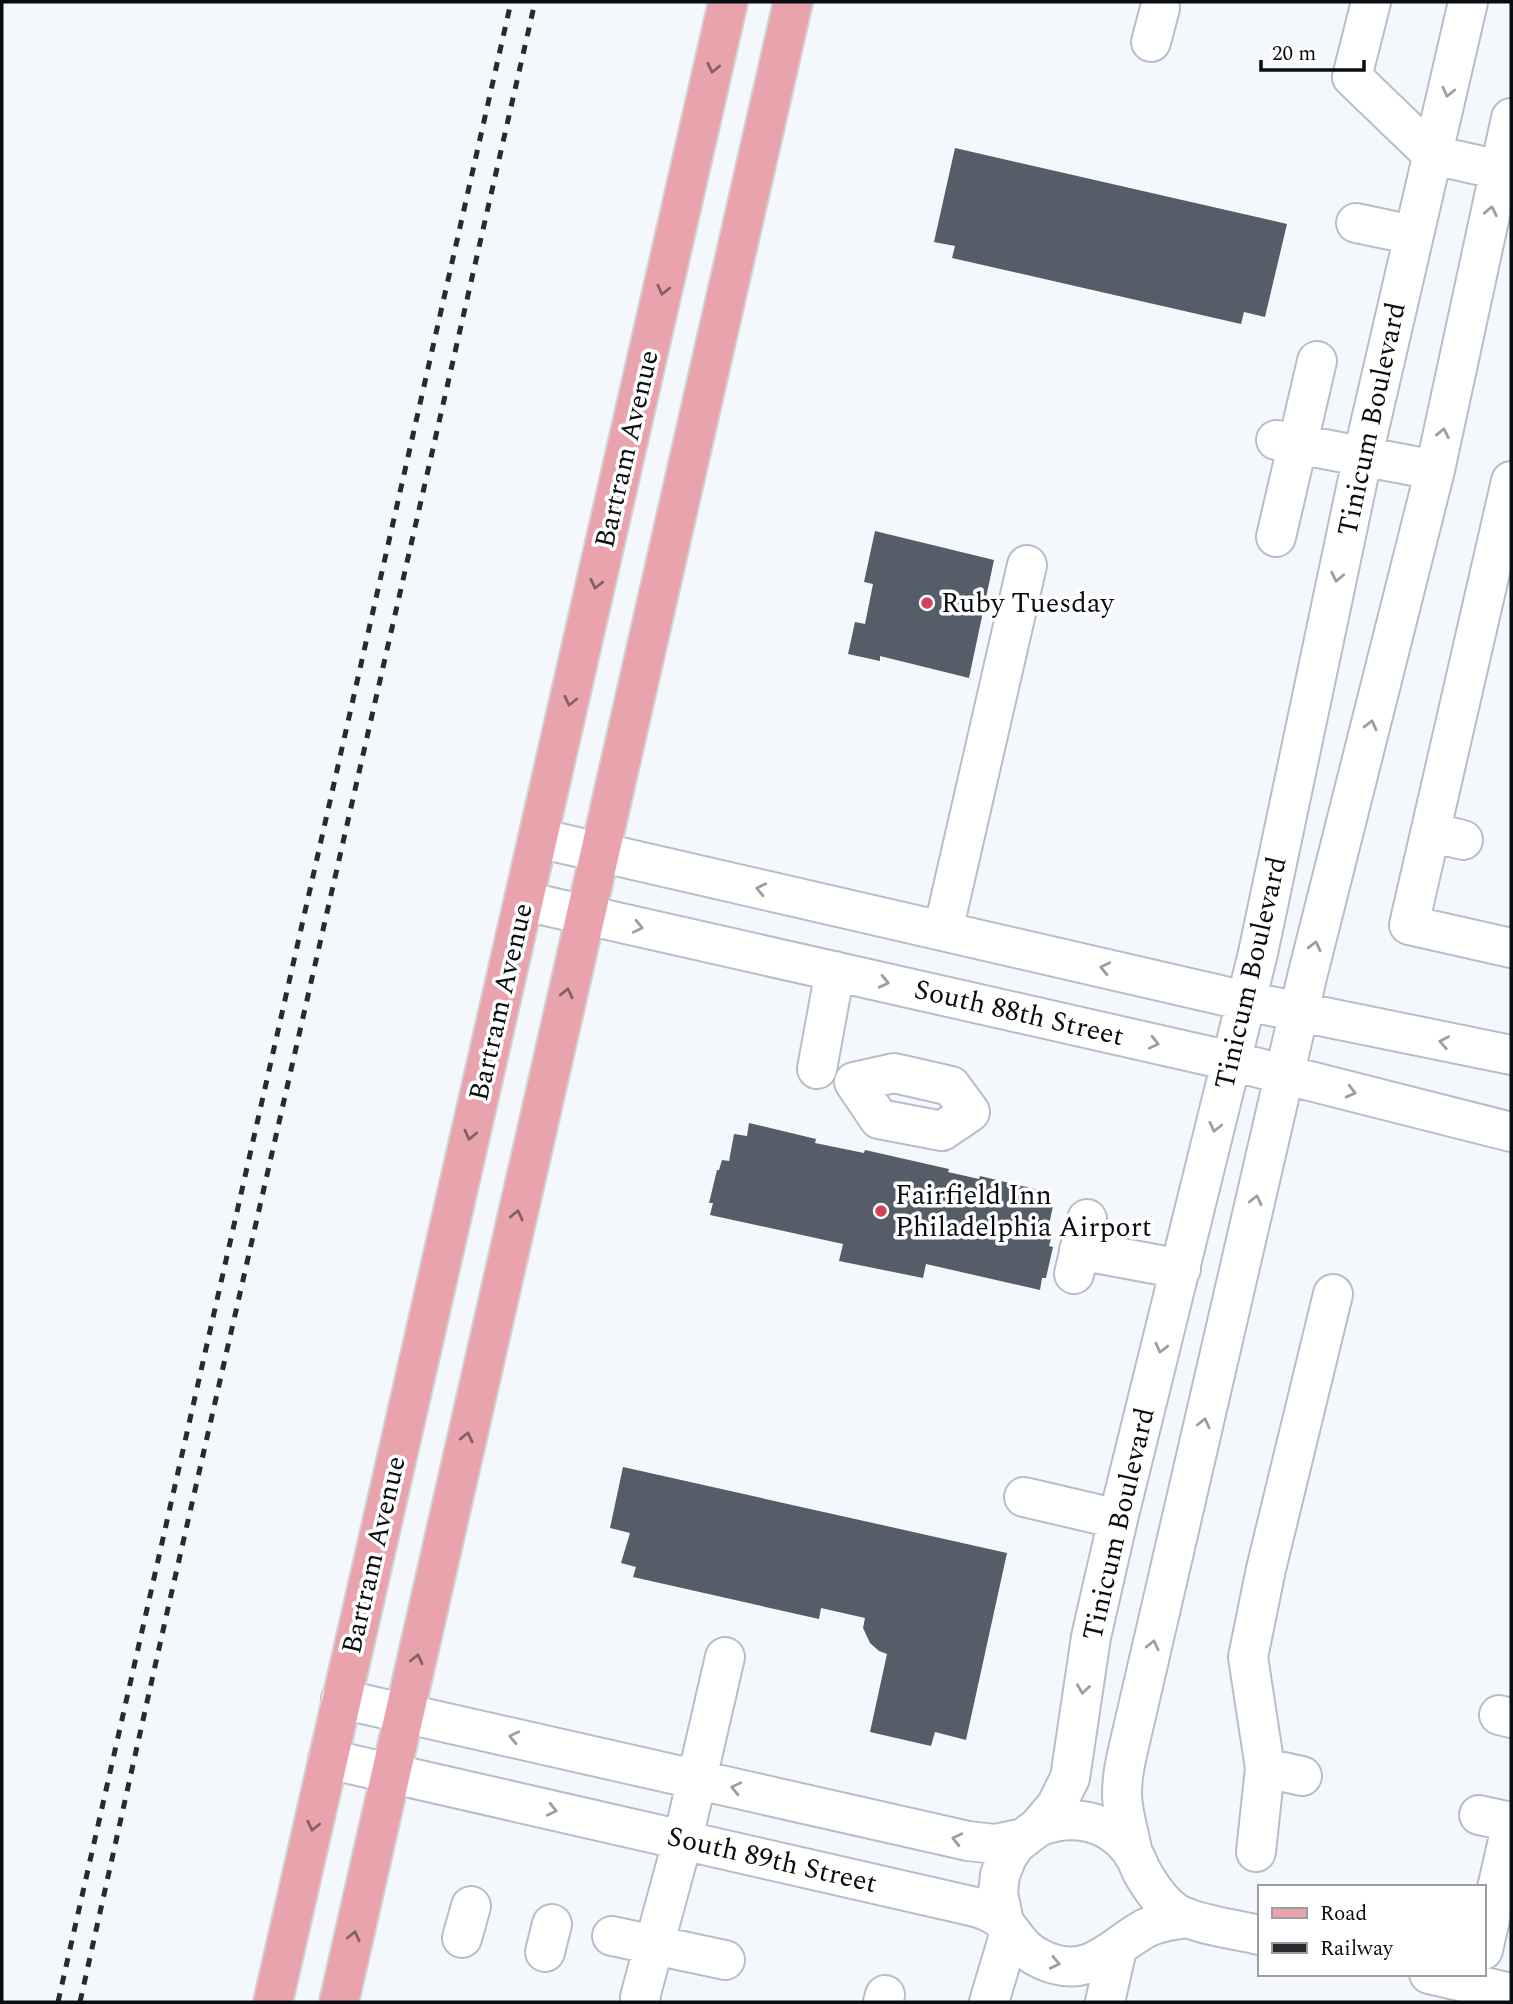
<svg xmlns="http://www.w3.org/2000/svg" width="1513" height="2004" font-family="Spectral,serif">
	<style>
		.building { fill: #545d68 }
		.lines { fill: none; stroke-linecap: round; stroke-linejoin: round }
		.minor-casing { stroke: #b5bfcb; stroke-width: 42 }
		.major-casing { stroke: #d3d3d4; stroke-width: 42 }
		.minor { stroke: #fff; stroke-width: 38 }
		.major { stroke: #e9a3ac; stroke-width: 38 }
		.rail { stroke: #272b2f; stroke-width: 5; stroke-dasharray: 9 9; stroke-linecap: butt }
		.oneway { stroke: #846066 }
		.oneway2 { stroke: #9d9ea0 }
		.poi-dot { fill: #d2425d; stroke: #fff; stroke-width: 2.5 }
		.labels { text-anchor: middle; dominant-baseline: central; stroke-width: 7; stroke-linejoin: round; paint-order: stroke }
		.street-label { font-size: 28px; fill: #090d11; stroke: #fff }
		.poi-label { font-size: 28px; fill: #090d11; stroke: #fff; text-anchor: start }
	</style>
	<rect width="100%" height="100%" fill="#f4f8fd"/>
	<path class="building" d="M955,148L1287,224L1265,317L1244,312L1241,324L952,258L955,246L934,242Z
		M875,531L994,560L969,678L880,656V661L848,654L855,622L865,624L873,584L864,582Z
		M749,1123L816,1139L815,1143L864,1153L865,1150L949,1169L948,1172L979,1179L980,1176L1043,1191L1040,1203L1053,1206L1047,1234L1052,1235L1049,1246L1053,1247L1046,1278H1042L1040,1290L926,1264L923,1278L839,1261L843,1244L710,1215L713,1203H709L717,1170H719L722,1160L729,1161L734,1134L747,1136Z
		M623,1467L1007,1553L966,1740L935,1732L931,1746L870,1732L887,1654L879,1651L870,1643L863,1628L865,1618L821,1608L819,1619L633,1577L636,1567L621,1563L630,1533L610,1528Z"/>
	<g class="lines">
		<defs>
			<path id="minor" d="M1371,2L1352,77L1433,155L1500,170
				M1151,42L1160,8
				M1356,223L1413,235
				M1276,440L1435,470
				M1511,481L1409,925L1511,948
				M1276,537L1317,361
				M1431,832L1463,840
				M538,838L1246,1001L1511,1055
				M524,901L1231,1061L1511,1132
				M943,931L1027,565
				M817,1069L835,971
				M894,1073L951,1086L970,1112L942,1131L879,1119L854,1082Z
				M1079,1250L1181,1269
				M1074,1274L1087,1219
				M1024,1497L1118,1519
				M341,1699L968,1841L995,1844L1024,1838
				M1499,1715L1511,1718
				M328,1759L971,1906C983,1909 996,1913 1004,1923C1018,1939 1022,1951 1043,1960C1089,1981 1111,1947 1146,1928C1160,1921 1173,1920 1188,1918
				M1265,1768L1302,1776
				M1479,1815L1511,1822
				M1038,1827C1071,1814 1107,1819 1130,1849C1136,1856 1138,1864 1142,1872C1150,1886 1160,1901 1172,1910C1187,1923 1239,1930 1259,1935
				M1256,1852L1265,1768L1248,1657L1266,1569L1333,1294
				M1133,1854C1125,1813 1117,1802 1126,1759L1307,977L1435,470L1511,118
				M1004,1922L998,1893L1000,1875L1007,1857L1016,1844L1038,1827L1056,1806L1070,1778L1091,1637L1118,1519L1258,953L1363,455L1468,2
				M612,1936L725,1960
				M462,1938L471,1906
				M1483,1950L1511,1827
				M545,1952L552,1924
				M1429,1974L1511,1993
				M641,2002L640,1997L683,1839L725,1657
				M883,2002L885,1995
				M989,2002L1010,1932
				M1105,2002L1117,1949"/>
			<path id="major" d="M273,2002L728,2
				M339,2002L793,2"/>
		</defs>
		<use href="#minor" class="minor-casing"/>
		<use href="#major" class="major-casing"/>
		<use href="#minor" class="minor"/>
		<use href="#major" class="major"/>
		<path class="rail" d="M58,2002L511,2
			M80,2002L166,1617L535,2"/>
	</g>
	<defs><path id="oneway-chevron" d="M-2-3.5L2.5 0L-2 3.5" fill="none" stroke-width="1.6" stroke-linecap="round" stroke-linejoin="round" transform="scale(1.75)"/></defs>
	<g class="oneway">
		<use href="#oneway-chevron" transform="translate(713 68) rotate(103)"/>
		<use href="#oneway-chevron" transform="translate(663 290) rotate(103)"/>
		<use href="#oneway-chevron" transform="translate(596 584) rotate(103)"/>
		<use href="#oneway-chevron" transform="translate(570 701) rotate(103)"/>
		<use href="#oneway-chevron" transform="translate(567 993) rotate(-77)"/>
		<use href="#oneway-chevron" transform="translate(470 1135) rotate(103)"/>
		<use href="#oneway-chevron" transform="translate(517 1215) rotate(-77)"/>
		<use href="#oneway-chevron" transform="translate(467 1437) rotate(-77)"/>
		<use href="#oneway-chevron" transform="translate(417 1659) rotate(-77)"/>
		<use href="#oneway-chevron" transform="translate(313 1826) rotate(103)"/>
		<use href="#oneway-chevron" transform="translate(354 1936) rotate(-77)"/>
	</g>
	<g class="oneway2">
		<use href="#oneway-chevron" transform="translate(1448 92) rotate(103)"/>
		<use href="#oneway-chevron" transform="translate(1491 211) rotate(-78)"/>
		<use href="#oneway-chevron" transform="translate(1443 433) rotate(-78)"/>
		<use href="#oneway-chevron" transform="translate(1337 577) rotate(102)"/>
		<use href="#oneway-chevron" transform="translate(1371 725) rotate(-76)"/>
		<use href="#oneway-chevron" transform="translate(761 889) rotate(-167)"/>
		<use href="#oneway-chevron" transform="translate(638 927) rotate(13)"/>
		<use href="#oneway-chevron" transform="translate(1315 946) rotate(-76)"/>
		<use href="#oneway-chevron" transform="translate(1105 968) rotate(-167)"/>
		<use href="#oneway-chevron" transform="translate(884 982) rotate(13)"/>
		<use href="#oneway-chevron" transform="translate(1444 1042) rotate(-169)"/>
		<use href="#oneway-chevron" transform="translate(1154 1043) rotate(13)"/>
		<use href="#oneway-chevron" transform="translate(1351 1092) rotate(14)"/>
		<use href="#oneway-chevron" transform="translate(1215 1127) rotate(103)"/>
		<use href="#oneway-chevron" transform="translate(1256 1200) rotate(-77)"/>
		<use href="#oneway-chevron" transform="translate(1161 1348) rotate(104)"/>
		<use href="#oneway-chevron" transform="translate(1204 1423) rotate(-77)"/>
		<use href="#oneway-chevron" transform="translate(1153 1645) rotate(-77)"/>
		<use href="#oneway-chevron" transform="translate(1083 1689) rotate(98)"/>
		<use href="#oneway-chevron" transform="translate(514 1737) rotate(-167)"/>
		<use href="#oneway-chevron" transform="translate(736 1788) rotate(-167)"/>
		<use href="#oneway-chevron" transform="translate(552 1810) rotate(13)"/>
		<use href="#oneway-chevron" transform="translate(957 1839) rotate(-167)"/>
		<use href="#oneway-chevron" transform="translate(1055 1963) rotate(12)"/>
	</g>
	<g class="poi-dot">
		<circle cx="927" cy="603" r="7"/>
		<circle cx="881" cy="1211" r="7"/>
	</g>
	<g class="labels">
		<g class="street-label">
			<text transform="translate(1372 419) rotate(-78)">Tinicum Boulevard</text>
			<text transform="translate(627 449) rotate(-77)">Bartram Avenue</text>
			<text transform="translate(1251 973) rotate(-77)">Tinicum Boulevard</text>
			<text transform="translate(501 1002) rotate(-77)">Bartram Avenue</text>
			<text transform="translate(1019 1013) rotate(13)">South 88th Street</text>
			<text transform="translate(1119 1524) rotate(-77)">Tinicum Boulevard</text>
			<text transform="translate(374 1555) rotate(-77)">Bartram Avenue</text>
			<text transform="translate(772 1860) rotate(13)">South 89th Street</text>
		</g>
		<g class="poi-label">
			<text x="941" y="603">Ruby Tuesday</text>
			<text x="895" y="1195">Fairfield Inn<tspan x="895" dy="32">Philadelphia Airport</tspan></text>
		</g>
	</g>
	<rect width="1513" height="2004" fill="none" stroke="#090d11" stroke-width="7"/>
	<rect x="1258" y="1885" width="228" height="91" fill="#ffffff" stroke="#9d9ea0" stroke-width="2"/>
	<rect x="1272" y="1908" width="35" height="10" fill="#e9a3ac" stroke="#9d9ea0" stroke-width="2"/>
	<text x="1320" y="1920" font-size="21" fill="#090d11">Road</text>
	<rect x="1272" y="1943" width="35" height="10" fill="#272b2f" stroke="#9d9ea0" stroke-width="2"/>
	<text x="1320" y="1955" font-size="21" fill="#090d11">Railway</text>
	<path d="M1261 60v10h103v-10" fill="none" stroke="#090d11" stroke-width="3.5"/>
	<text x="1272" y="60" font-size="21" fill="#090d11" stroke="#ffffff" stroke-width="5" paint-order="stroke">20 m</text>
</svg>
